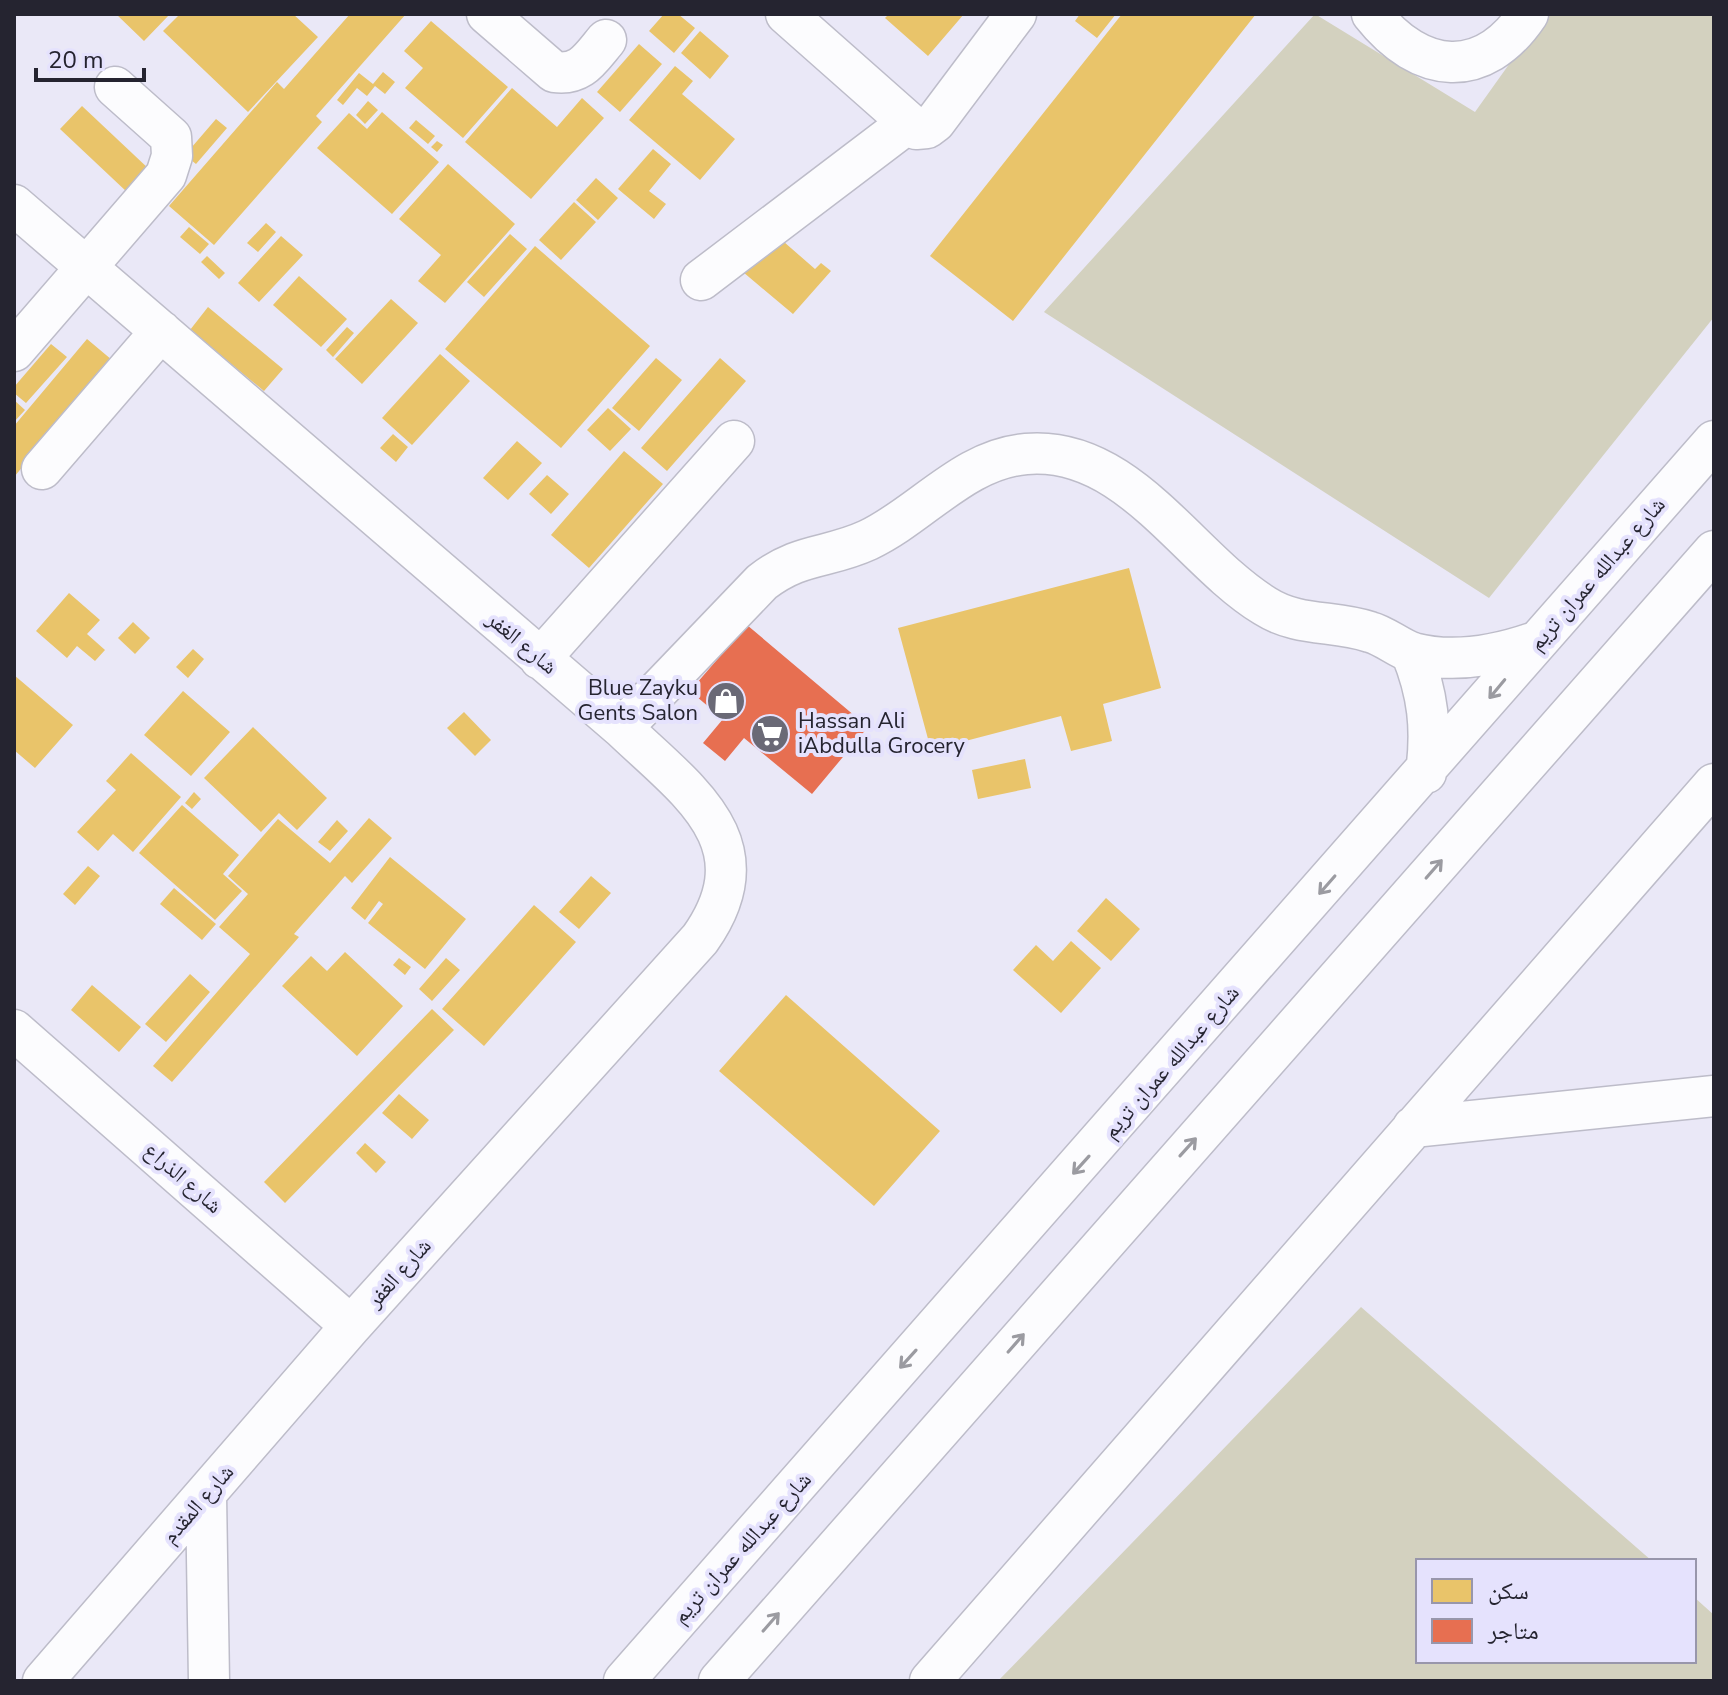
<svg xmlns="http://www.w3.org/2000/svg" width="1728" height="1695" font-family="'Nunito Sans','Noto Naskh Arabic',sans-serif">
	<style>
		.green { fill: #d3d1bf }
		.homes { fill: #e9c46a }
		.shops { fill: #e76f51 }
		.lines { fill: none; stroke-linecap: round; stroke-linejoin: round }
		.minor-casing { stroke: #bdbcc9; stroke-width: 43 }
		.minor { stroke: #fcfcfe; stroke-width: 40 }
		.oneway { stroke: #9b9ba1 }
		.labels { text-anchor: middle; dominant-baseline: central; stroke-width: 8; stroke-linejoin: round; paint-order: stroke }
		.street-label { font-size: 22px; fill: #252430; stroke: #e5e2fd }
		.poi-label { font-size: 22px; fill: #252430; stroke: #e5e2fd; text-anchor: end }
	</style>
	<rect width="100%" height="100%" fill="#eae8f7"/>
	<path class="green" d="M1315,14L1475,112L1545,14H1714V317L1489,598L1044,312Z
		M1361,1307L1652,1561H1418V1661H1694V1597L1714,1615V1681H998Z"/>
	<path class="homes" d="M116,14H170L144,41Z
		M180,14H293L318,37L248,112L163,31Z
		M350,14H406L316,116L322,122L214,245L169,206L277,82L284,89Z
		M664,14H678L695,28L674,53L649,31Z
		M889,14H964L928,56L885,18Z
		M1080,14H1116L1097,38L1075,21Z
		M1122,14H1256L1013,321L930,256Z
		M431,21L508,87L463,138L405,88L423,68L404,51Z
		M700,31L729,56L710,79L681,53Z
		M639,44L662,64L620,112L597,92Z
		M675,66L693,81L682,94L735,139L700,180L629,120Z
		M383,72L395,82L385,94L375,86L367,96L357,88L343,105L337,100L359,73L373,84Z
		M512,88L557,127L582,98L604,118L531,199L465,142Z
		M368,101L378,110L365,124L356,115Z
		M82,106L150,170L128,193L60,129Z
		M382,112L439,162L392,214L317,148L349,113L367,129Z
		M216,119L227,128L196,164L185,155Z
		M416,120L435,136L428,144L409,128Z
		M437,141L443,145L437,152L431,147Z
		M653,149L671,164L649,191L666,204L654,219L618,189Z
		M448,164L515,224L445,303L418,281L441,255L399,219Z
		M596,178L618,198L598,220L576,200Z
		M574,202L596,222L561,260L539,240Z
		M266,223L276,232L258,252L247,243Z
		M189,227L209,244L200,254L180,237Z
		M510,234L527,249L484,297L467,282Z
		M776,235L815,269L821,263L831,271L793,314L743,272Z
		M281,236L303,255L259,302L238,283Z
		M535,246L650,346L561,448L445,349Z
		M207,256L225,273L219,279L201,262Z
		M299,276L347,319L321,347L273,305Z
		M391,299L418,323L362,384L335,359Z
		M208,307L283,369L264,391L190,330Z
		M347,327L354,333L333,357L326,350Z
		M87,339L112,360L14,477V426Z
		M51,344L67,357L26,403L14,393V387Z
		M440,354L470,381L412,445L382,418Z
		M656,358L682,380L639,431L612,408Z
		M720,358L746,381L667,471L641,448Z
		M14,400L25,410L14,422Z
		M608,408L631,429L610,451L587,430Z
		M393,434L408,447L396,462L380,448Z
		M517,441L542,463L508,500L483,478Z
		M624,451L663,484L589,568L551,535Z
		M547,475L569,494L551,514L529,494Z
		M1129,568L1161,688L1103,704L1112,741L1071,751L1061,716L931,750L898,628Z
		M69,593L100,620L87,634L105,650L95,661L77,646L67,658L36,631Z
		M133,622L150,638L135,654L118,638Z
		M193,649L204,659L188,678L176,667Z
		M14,675L73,725L35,768L14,750Z
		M183,691L230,732L191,776L144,735Z
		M464,712L491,740L475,756L447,728Z
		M253,727L327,798L297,830L279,813L261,832L204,778Z
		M131,753L181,797L133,852L113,834L98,851L77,832L116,790L106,781Z
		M1025,759L1031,788L978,799L972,770Z
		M194,792L201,799L192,809L185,803Z
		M182,805L239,855L223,874L242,891L215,920L139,853Z
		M369,818L392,838L352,883L345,876L294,934L299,937L172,1082L153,1066L250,954L219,927L248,894L228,876L278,819L330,863Z
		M337,820L348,831L330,851L318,842Z
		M390,857L466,919L425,969L368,923L383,904L379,901L365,920L351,908Z
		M88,866L100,876L75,905L63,894Z
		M591,876L611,893L579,929L559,912Z
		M174,888L216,924L202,940L160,904Z
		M1106,898L1140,929L1111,961L1077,931Z
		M534,905L576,942L484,1046L442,1009Z
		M1071,941L1101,968L1061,1013L1013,970L1036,945L1053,961Z
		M345,952L403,1006L357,1056L282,986L311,956L327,971Z
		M399,958L411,967L405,975L393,965Z
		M446,958L460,970L432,1001L419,989Z
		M190,974L210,992L166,1042L145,1024Z
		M92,985L141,1027L119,1052L71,1010Z
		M786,995L940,1131L874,1206L719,1071Z
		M432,1009L454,1030L285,1203L264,1182Z
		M399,1094L429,1120L412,1139L382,1113Z
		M365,1143L386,1162L376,1173L356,1153Z"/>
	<path class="shops" d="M747,625L868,727L812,794L744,738L725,761L703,743L723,719L690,691Z"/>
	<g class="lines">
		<defs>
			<path id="minor" d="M487,14L554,72C581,76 590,59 606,40
				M786,14L916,129L927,128L935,122L1016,14
				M1372,14C1420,75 1483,81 1528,14
				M14,205L622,728C688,791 768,843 700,939L351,1326L43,1681
				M701,280L908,123
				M14,351L166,175L172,156L171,137L115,87
				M42,469L161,331
				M1411,652C1428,693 1432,729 1426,773
				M540,659L734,441
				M622,728L762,582C801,552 827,559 868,540C921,515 964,459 1026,454C1128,445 1188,559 1265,606C1298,627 1334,620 1370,632C1385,636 1398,648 1413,653C1455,664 1499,655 1538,641
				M14,1030L351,1326
				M1413,1127L1714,1096
				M206,1495L209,1681
				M624,1681L1714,441
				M719,1681L1714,551
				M930,1681L1714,784"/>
		</defs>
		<use href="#minor" class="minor-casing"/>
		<use href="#minor" class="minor"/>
	</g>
	<defs><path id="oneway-shaft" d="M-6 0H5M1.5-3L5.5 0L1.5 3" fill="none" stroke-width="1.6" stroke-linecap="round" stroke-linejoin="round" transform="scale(2)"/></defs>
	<g class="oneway">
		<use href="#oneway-shaft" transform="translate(1497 689) rotate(130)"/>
		<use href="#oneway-shaft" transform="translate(1434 869) rotate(-49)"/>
		<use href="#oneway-shaft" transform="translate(1327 885) rotate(131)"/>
		<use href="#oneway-shaft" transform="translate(1188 1147) rotate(-48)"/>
		<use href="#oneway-shaft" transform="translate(1081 1165) rotate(132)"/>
		<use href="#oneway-shaft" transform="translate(1016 1343) rotate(-49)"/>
		<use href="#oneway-shaft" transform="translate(908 1359) rotate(132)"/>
		<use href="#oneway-shaft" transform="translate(771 1622) rotate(-49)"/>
	</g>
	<defs>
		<symbol id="shop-disc" viewBox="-11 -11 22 22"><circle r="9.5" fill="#6a6976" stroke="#e5e2fd"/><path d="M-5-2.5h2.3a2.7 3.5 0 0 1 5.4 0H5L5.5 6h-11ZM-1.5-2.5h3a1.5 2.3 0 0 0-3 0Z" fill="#fff"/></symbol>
		<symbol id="supermarket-disc" viewBox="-11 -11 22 22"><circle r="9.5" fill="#6a6976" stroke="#e5e2fd"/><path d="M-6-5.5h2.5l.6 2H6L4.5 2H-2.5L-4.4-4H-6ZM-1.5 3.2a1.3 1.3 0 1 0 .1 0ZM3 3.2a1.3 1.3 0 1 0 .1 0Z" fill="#fff"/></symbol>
	</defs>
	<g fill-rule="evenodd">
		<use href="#shop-disc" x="704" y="679" width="44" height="44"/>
		<use href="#supermarket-disc" x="748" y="712" width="44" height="44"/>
	</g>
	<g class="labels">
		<g class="street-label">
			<text transform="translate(1597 574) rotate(-49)">شارع عبدالله عمران تريم</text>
			<text transform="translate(522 643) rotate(40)">شارع الغفر</text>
			<text transform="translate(1171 1062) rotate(-49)">شارع عبدالله عمران تريم</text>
			<text transform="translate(183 1178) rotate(41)">شارع الذراع</text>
			<text transform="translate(399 1273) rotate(-48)">شارع الغفر</text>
			<text transform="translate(198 1504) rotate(-49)">شارع المقدم</text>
			<text transform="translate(742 1548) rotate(-48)">شارع عبدالله عمران تريم</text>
		</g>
		<g class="poi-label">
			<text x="698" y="688">Blue Zayku<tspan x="698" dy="25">Gents Salon</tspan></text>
			<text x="798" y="721" text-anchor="start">Hassan Ali<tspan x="798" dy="25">iAbdulla Grocery</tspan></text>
		</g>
	</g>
	<rect width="1728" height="1695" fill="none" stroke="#252430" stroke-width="32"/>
	<rect x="1416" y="1559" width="280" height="104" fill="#e5e2fd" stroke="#9896ab" stroke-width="2"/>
	<rect x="1432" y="1579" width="40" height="24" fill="#e9c46a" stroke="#9896ab" stroke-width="2"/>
	<text x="1488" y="1599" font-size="24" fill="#252430">سكن</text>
	<rect x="1432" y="1619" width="40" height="24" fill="#e76f51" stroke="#9896ab" stroke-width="2"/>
	<text x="1488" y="1639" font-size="24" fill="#252430">متاجر</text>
	<path d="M36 68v12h108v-12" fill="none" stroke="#252430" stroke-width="4"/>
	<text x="48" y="68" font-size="24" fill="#252430" stroke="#e5e2fd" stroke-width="6" paint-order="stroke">20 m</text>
</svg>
